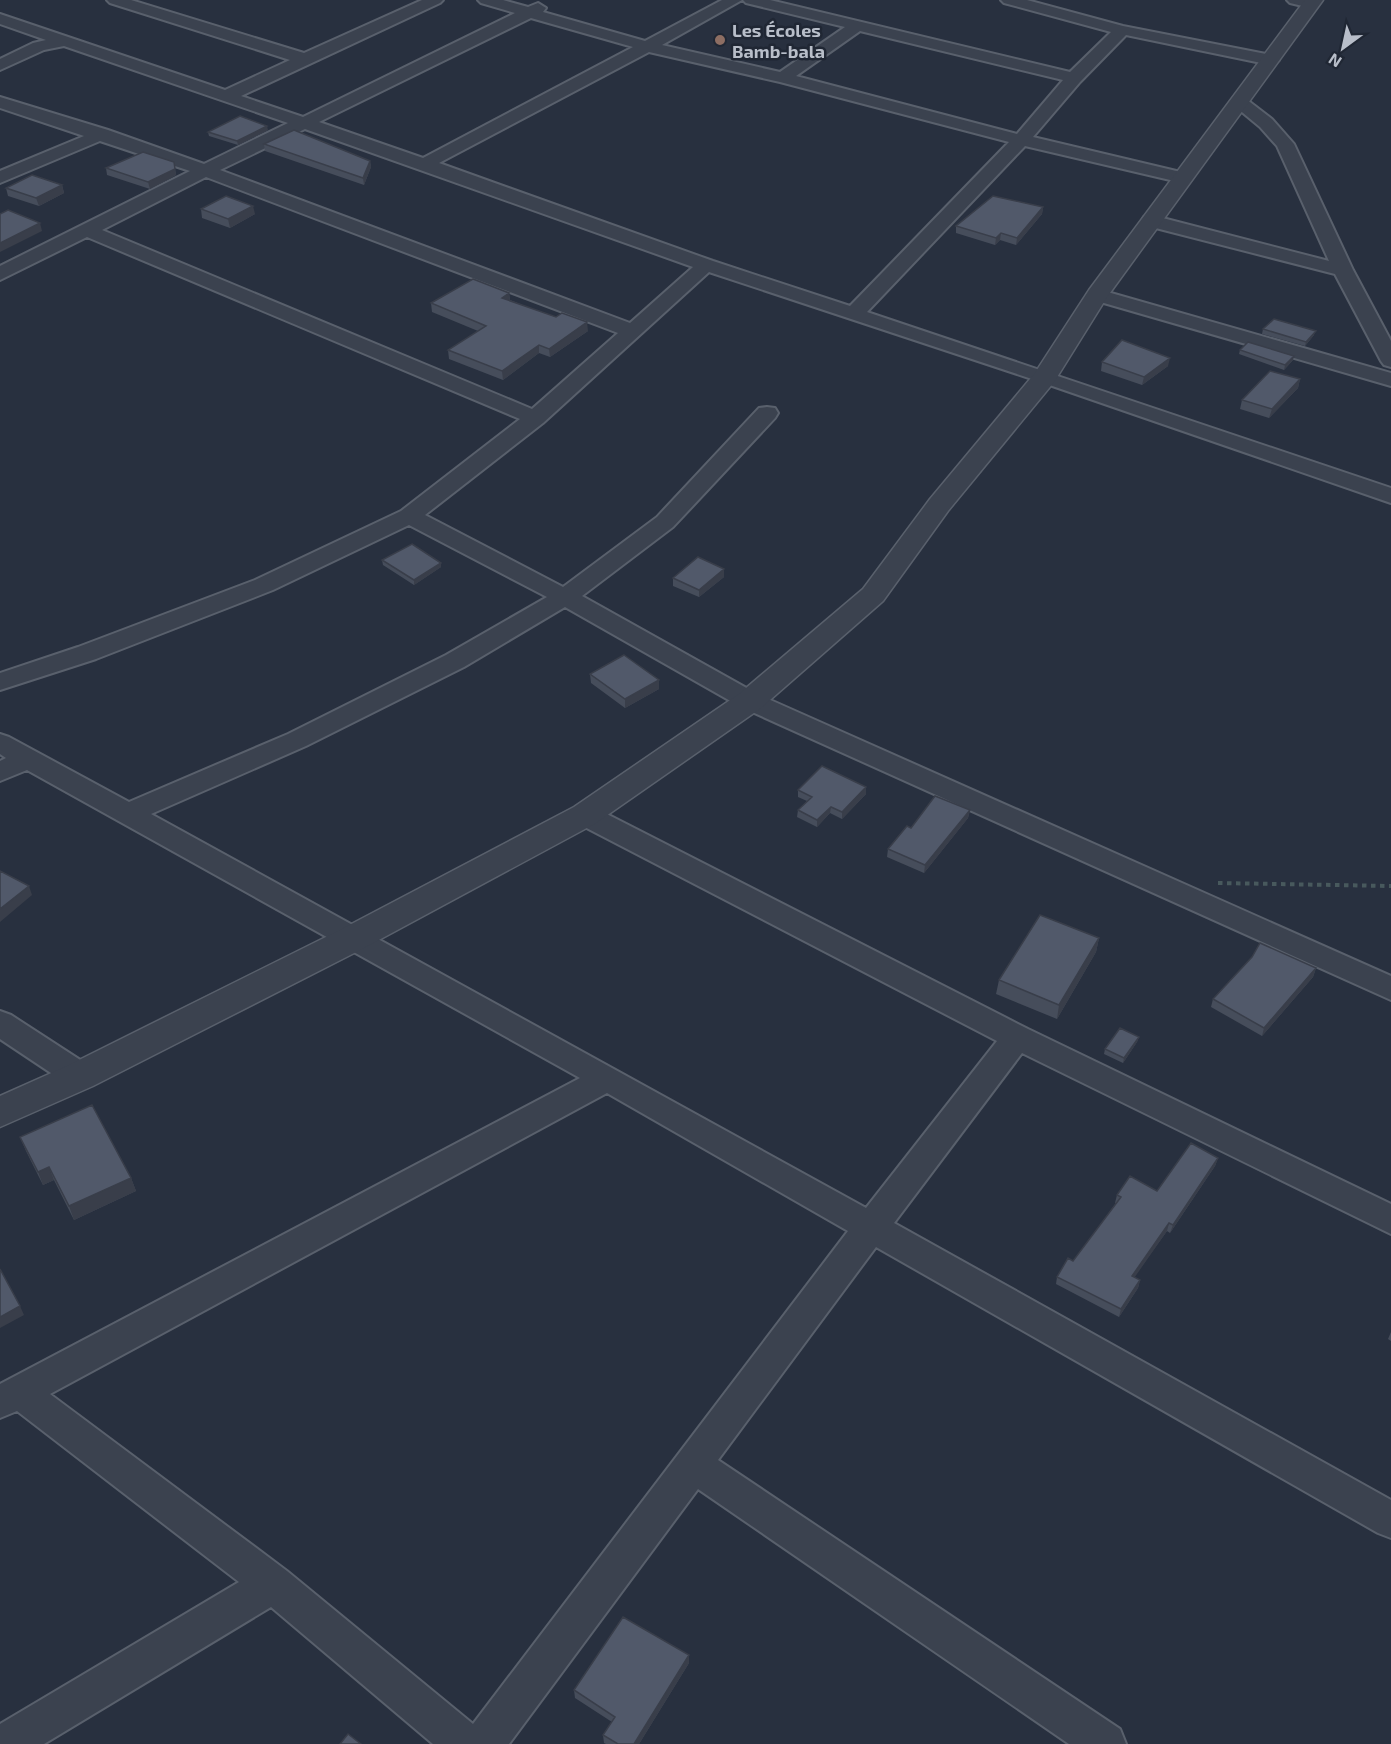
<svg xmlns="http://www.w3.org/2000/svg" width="1391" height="1744" font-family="'Exo 2',sans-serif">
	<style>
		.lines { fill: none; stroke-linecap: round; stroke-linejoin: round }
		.minor-casing { stroke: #59606c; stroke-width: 4 }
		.tertiary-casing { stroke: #59606c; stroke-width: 3 }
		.path { stroke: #48595d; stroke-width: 4; stroke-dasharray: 4.5 4.5; stroke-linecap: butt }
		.minor { fill: #3b424f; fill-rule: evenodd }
		.tertiary { fill: #3b424f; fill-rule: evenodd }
		.wall { fill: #464d5b }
		.shaded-wall { fill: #393e4a }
		.building { fill: #51596a; stroke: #393e4a; stroke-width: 1.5 }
		.education-dot { fill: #8d6e63; stroke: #202734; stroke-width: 2 }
		.labels { text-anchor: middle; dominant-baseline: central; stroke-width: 5; stroke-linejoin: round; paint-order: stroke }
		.far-poi-label { font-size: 18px; font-weight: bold; fill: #b8bec9; stroke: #202734; text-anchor: start }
	</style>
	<rect width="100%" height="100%" fill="#28303f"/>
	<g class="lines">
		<defs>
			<path id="minor" d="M107,0H131L304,53L422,0H443L440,3L241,96L303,117L515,13L481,3L478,0H503L528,7L538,3L546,8L543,12L645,41L722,0H742L662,45L780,72L845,27L746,3L743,0H770L1070,72L1111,32L1004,3L1001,0H1027L1123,26L1271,55L1279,60L1271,65L1126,35L1080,82L1033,137L1189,174L1192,178L1189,182L1183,183L1025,146L867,312L1391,488V503L1038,381L709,272L543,423L425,515L563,587L657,517L759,408L767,407L775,408L778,413L775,418L673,527L582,596L759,695L1391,976V1000L741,707L565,607L464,667L306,746L151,814L866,1208L997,1041L575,822L571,815L575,808L585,806L595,808L1028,1029L1391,1204V1234L1022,1053L894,1223L1391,1500V1538L1378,1533L876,1247L718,1460L1120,1729L1126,1744H1069L698,1489L509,1744H433L271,1607L44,1744H0V1724L239,1582L17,1411L0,1418V1384L580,1078L27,770L0,781V761L6,758L0,754V734L9,737L129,802L288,734L446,655L547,597L409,525L273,590L96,659L0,690V673L78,647L255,580L401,511L520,419L87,237L0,280V266L190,171L100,141L0,183V171L84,136L0,108V97L108,130L204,164L288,123L64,46L44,50L0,70V59L33,43L46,40L0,24V14L225,90L290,60L110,3ZM531,18L633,47L423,158L319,122ZM860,31L1063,80L1017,134L796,76ZM649,52L780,82L1009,142L850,306L713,261L439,163ZM305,129L693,267L630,323L220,170ZM206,177L618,333L532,409L102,230ZM607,1093L848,1231L473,1724L287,1571L50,1394Z
				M1287,0H1317L1319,3L1311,8L1290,3Z
				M1240,98L1246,99L1272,119L1294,144L1353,270L1391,341V367L1384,365L1381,361L1335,274L1144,225L1142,221L1144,217L1151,215L1329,261L1277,146L1260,127L1231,103L1234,99Z
				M1097,289L1391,373V386L1090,299L1087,295L1090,291Z
				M0,1011L11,1015L91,1067L96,1076L91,1085L80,1088L69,1085L0,1039Z"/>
			<path id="tertiary" d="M1305,0H1323L1107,297L1054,382L948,511L883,601L761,708L596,823L364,948L93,1086L0,1127V1096L67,1066L340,930L574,807L739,694L863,589L930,499L1035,373L1089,290Z"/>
		</defs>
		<use href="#minor" class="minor-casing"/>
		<use href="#tertiary" class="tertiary-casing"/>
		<path class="path" d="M1218,883L1391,886"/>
		<use href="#minor" class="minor"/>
		<use href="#tertiary" class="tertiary"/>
	</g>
	<path class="wall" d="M268,130L238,145L209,136L208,132Z
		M264,144L370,161L371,167L364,185L265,151Z
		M174,162L176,175L150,189L107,175L106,168Z
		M62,185L64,193L39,206L8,196L6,188Z
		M1043,207L1042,214L1016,245L1000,240L995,245L956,233V226Z
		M201,209L255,214L230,228L202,218Z
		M509,293L510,300L588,331L550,357L539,353L503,380L449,359L448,350L478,331L432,312L431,303Z
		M1263,329L1314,335L1305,346L1262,334Z
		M1240,350L1293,360L1284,370L1239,354Z
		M1102,362L1168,366L1142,385L1101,371Z
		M1300,379L1298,388L1269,418L1240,409L1242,400Z
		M382,560L441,567L414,585L383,565Z
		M724,569V577L699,597L673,586V578Z
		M590,674L659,680V689L625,708L591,683Z
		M866,787V794L842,819L830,813L817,827L797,817L798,810L807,801L798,797V790Z
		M970,810L968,818L924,873L887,857L888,849L911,828Z
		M1099,938L1096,952L1057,1019L996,994L999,980Z
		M1316,968L1313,977L1262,1036L1211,1007L1213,999Z
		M1139,1037L1137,1042L1123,1063L1104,1054L1105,1049Z
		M20,1137L131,1178L136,1191L74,1220L54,1180L43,1185L26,1151Z
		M1218,1158L1215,1166L1170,1233L1167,1231L1134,1277L1140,1280L1138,1288L1119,1317L1056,1284L1057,1277L1073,1261L1116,1203H1115L1117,1195L1157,1191Z
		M1391,1332V1341L1388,1339Z
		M689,1663L639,1744H606L604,1743L603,1735L612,1722L575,1698L574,1690Z"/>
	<path class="shaded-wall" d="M267,126L268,130L238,145L237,141Z
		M370,161L371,167L364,185L363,178Z
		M175,169L176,175L150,189L148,182Z
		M62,185L64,193L39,206L36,198Z
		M253,206L255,214L230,228L228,219Z
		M1043,207L1042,214L1016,245L1017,238Z
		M40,223L42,231L0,252V243Z
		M1001,233L1000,240L995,245L996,238Z
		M509,293L510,301L502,298Z
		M587,322L588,331L550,357L549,349Z
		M1316,331L1314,335L1305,346L1306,342Z
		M539,345V353L503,380L502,371Z
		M1294,356L1293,360L1284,370L1285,365Z
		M1170,358L1168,366L1142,385L1144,377Z
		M1300,379L1298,388L1269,418L1272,409Z
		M441,563V567L414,585V580Z
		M724,569V577L699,597V590Z
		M659,680V689L625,708V699Z
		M866,787V794L842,819V812Z
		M831,807L830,813L817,827V820Z
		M970,810L968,818L924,873L925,865Z
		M29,886L32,895L0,922V909Z
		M1099,938L1096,952L1057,1019L1059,1005Z
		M1316,968L1313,977L1262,1036L1264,1028Z
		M1139,1037L1137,1042L1123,1063L1124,1058Z
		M1218,1158L1215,1166L1170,1233L1173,1225Z
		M49,1167L54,1180L43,1185L38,1172Z
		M131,1178L136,1191L74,1220L69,1206Z
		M1169,1223L1167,1231L1130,1284L1132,1276Z
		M1140,1280L1138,1288L1119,1317L1121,1309Z
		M20,1306L24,1315L0,1328V1317Z
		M689,1655V1663L639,1744H634Z"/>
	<path class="building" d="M240,116L267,126L237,141L208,132Z
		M294,130L370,161L363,178L264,144Z
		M143,152L174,162L175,169L148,182L106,168Z
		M32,175L62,185L36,198L6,188Z
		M226,196L253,206L228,219L201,209Z
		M993,196L1043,207L1017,238L1001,233L996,238L956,226Z
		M8,210L40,223L0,243V214Z
		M473,279L509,293L502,298L556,317L562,313L587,322L549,349L539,345L502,371L448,350L486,326L431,303Z
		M1274,319L1316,331L1306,342L1263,329Z
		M1122,340L1170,358L1144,377L1102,362Z
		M1248,342L1294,356L1285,365L1240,350Z
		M1270,371L1300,379L1272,409L1242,400Z
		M412,544L441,563L414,580L382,560Z
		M698,557L724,569L699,590L673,578Z
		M624,655L659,680L625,699L590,674Z
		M822,766L866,787L842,812L831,807L817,820L798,810L812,797L798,790Z
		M935,796L970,810L925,865L888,849L907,826L911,828Z
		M0,871L29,886L0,909Z
		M1040,915L1099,938L1059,1005L999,980Z
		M1260,943L1316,968L1264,1028L1213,999L1252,957Z
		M1120,1028L1139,1037L1124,1058L1105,1049Z
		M92,1105L131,1178L69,1206L49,1167L38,1172L20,1137Z
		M1191,1143L1218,1158L1173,1225L1169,1223L1132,1276L1140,1280L1121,1309L1057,1277L1068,1258L1073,1261L1121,1197L1117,1195L1130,1176L1157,1191Z
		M0,1269L20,1306L0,1317Z
		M623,1617L689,1655L634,1744H618L603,1735L615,1717L574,1690Z
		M348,1734L361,1744H340Z"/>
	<circle class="education-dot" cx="720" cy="40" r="6"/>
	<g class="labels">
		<g class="far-poi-label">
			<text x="732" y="30">Les Écoles<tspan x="732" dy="21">Bamb-bala</tspan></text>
		</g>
	</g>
	<g transform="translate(1343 48) rotate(213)" stroke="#202734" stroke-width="4.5" paint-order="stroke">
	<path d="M0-4.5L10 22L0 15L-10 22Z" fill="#b8bec9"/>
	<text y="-9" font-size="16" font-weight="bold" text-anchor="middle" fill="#b8bec9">N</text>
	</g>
</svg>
